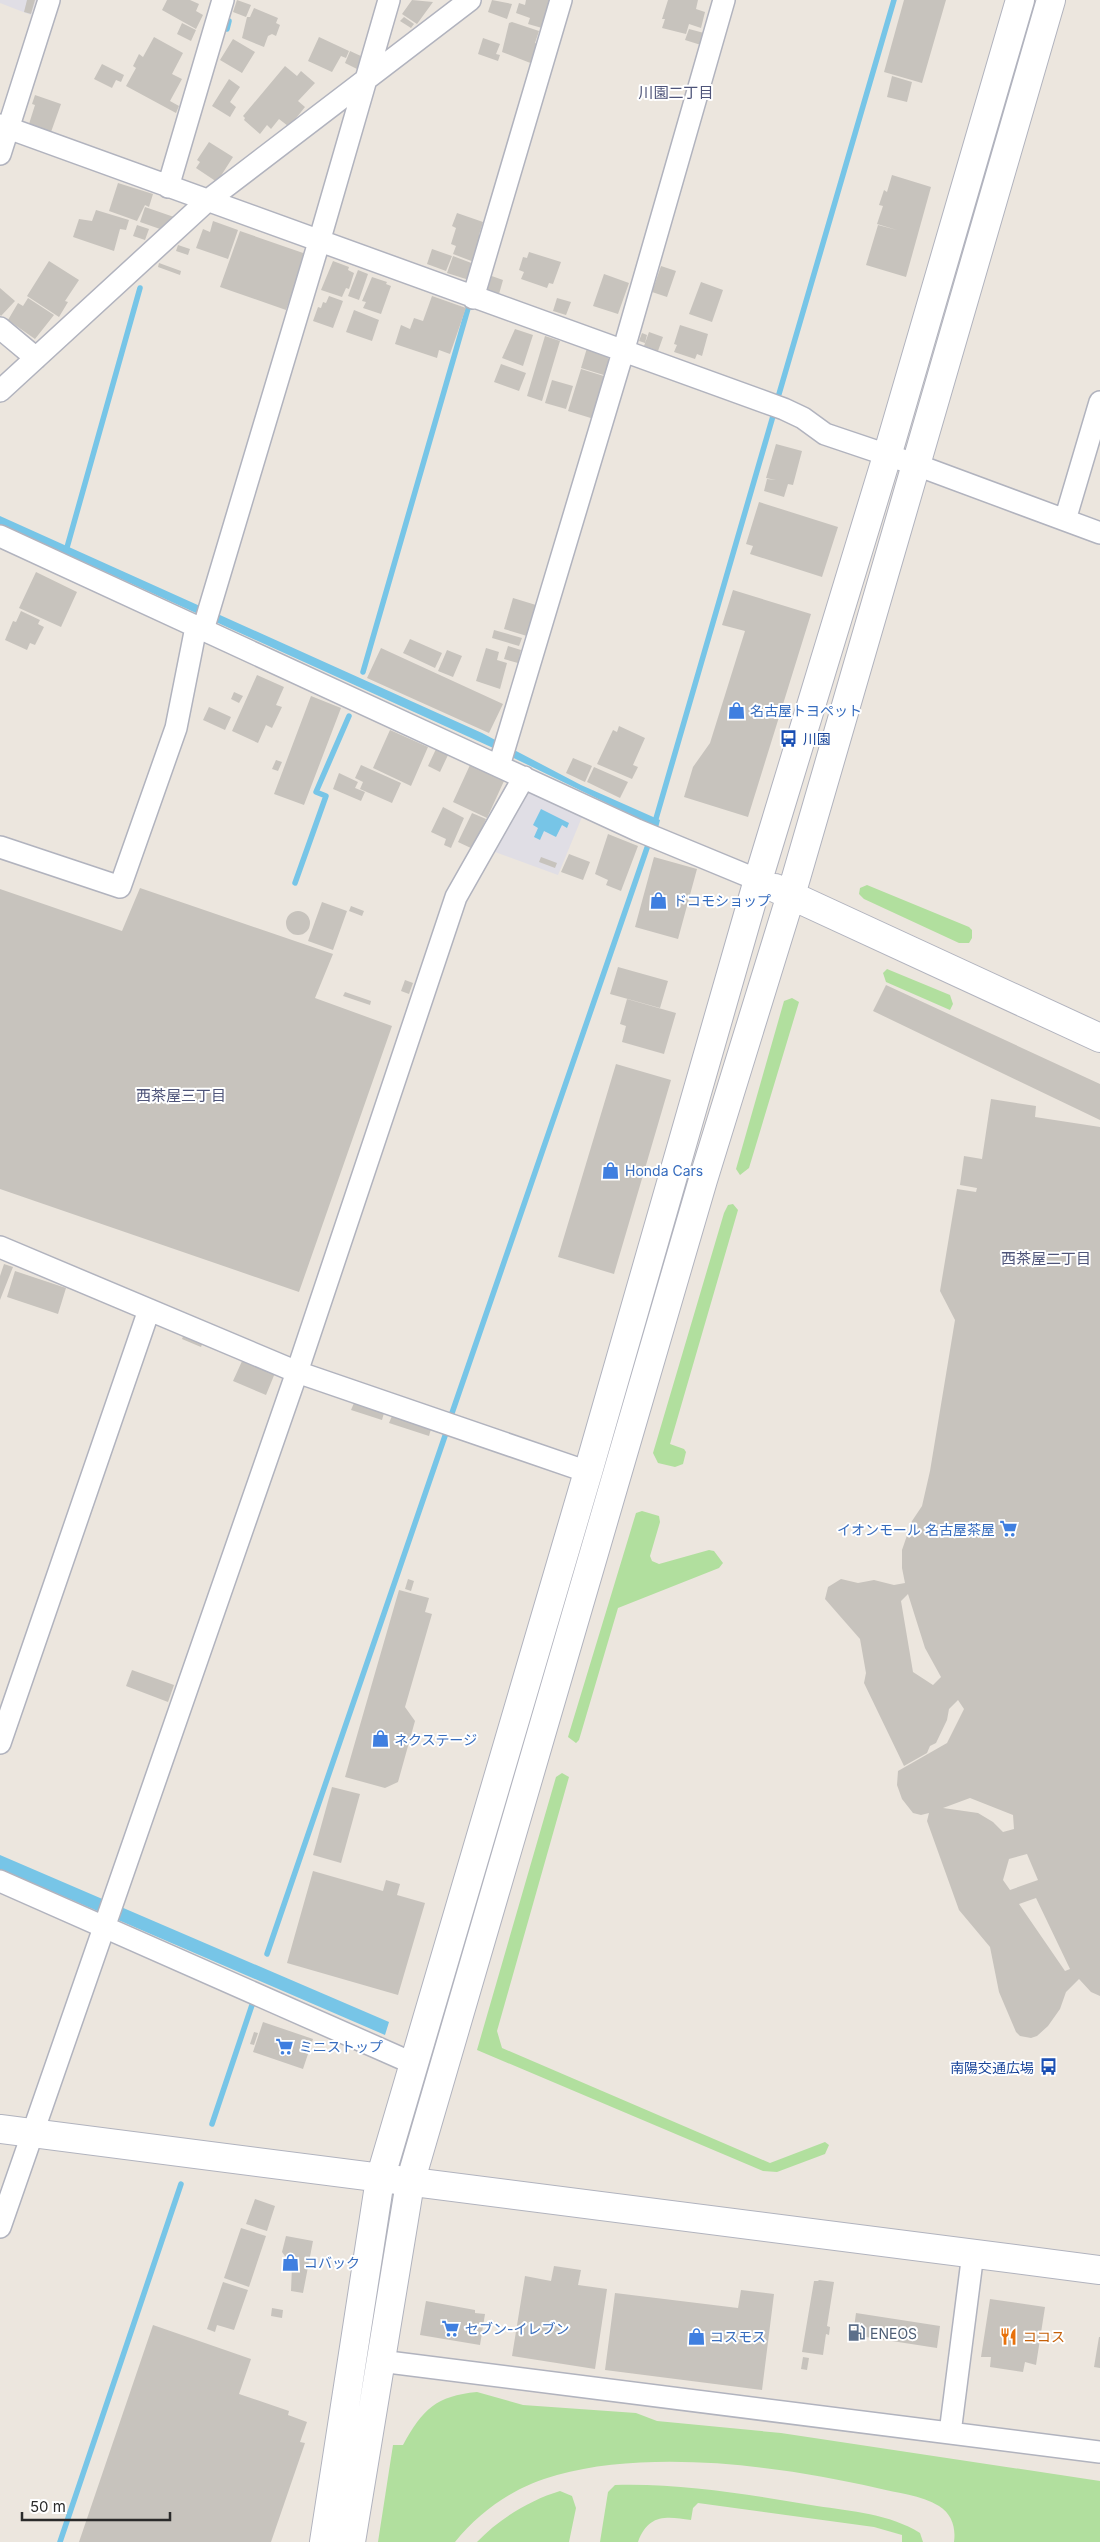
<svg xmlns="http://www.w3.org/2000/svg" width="1100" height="2542" font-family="Inter,'Noto Sans JP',sans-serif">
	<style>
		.industrial { fill: #e0dee5 }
		.green { fill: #b1df9e }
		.water { fill: #77c5e7 }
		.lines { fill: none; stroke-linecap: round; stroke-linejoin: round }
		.stream { stroke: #77c5e7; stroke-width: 5.5 }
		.building { fill: #c7c3bd; fill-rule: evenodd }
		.street-casing { stroke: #b1b3be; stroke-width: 24 }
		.secondary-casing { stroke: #b1b3be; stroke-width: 30 }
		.street { stroke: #fff; stroke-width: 21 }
		.secondary { stroke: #fff; stroke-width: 28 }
		.labels { text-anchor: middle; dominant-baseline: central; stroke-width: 4; stroke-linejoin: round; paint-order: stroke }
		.shop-label { font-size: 14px; fill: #366cbe; stroke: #fff; text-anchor: start }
		.transit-label { font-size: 14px; fill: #164399; stroke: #fff; text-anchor: start }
		.service-label { font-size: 14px; fill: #4e5e75; stroke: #fff; text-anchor: start }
		.food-label { font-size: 14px; fill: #c56008; stroke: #fff; text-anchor: start }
		.neighbourhood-label { font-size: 15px; fill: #4e5479; stroke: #fff }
	</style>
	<rect width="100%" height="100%" fill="#ece6de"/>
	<path class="industrial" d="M0,0H36L31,15L0,3Z
		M532,792L582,817L558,875L495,852L525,795Z"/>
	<path class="green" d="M867,885L969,927L972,930V938L969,943H959L864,899L859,894L860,888Z
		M887,969L950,995L953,1004L950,1010L886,982L883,973Z
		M792,998L799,1002L749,1168L740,1175L736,1169L784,1001Z
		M733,1204L738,1210L670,1444L684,1449L686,1452L683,1464L675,1467L658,1463L653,1453L724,1213L728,1205Z
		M642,1511L659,1516L660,1522L650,1556L652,1561L659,1564L709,1550L714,1551L723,1563L719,1568L618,1608L579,1740L576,1743L568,1737L636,1513Z
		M562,1773L569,1777L497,2031L502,2048L770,2163L825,2142L829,2145L825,2154L777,2172L763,2171L477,2050L556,1777Z
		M477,2392L523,2405L636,2413L657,2421L781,2433L1100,2481V2542H954C956,2528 952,2514 939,2506C921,2495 897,2493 877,2488C783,2466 652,2449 557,2475C516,2486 482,2509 455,2542H378L393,2445H403C423,2409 436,2396 477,2392Z
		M615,2485C683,2483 750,2495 817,2506C851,2511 890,2514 920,2533L923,2542H902V2535L874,2527L698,2503L693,2508L691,2520C666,2516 648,2514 638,2542H600L608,2492Z
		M560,2491L572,2496L576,2508L569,2542H477C499,2519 530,2500 560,2491Z"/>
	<path class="water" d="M0,516L482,733L581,785L660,820L658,828L491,747L0,524Z
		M541,809L569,823L567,828L562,825L556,837L544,831L540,840L534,837L538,828L533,825Z
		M0,1855L389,2022L385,2035L0,1869Z"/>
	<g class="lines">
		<path class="stream" d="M227,29L229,21
			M779,394L894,0
			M66,551L140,288
			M363,672L469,305
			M655,822L773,416
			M295,883L326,796L316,792L349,716
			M452,1413L648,845
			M267,1954L446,1433
			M212,2124L253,2002
			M60,2542L181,2184"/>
	</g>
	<path class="building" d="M27,0H35L31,14L24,12Z
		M167,0H190L199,4L196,11L203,15L196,29L162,10Z
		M237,0L251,5L246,17L233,12Z
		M412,0L433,2L417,24L402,14Z
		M492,0L512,4L507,19L488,12Z
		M526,0H551L542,28L528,24L530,18L516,13L519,3L525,5Z
		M668,0H698L696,9L705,12L701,28L689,24L686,34L662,28L665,19H662Z
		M904,0H946L922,83L884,72Z
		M254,8L278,18L276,23L280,25L276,36L272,34L268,36L264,47L242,38L247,17H250Z
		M404,17L414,24L411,28L400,21Z
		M512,22L539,31L535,43L539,45L533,64L502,52L509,23Z
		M182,23L196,30L191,41L177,34Z
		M689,29L704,33L701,45L685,40Z
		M154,37L183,53L172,74L182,79L170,101L179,106L176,113L126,86L136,68L133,66L139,54L143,57Z
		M319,37L349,51L346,58L341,56L332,72L308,61Z
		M483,38L500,44L496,54L500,55L498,61L478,54Z
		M233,39L255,52L242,73L220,60Z
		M350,51L363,57L359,70L345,63Z
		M102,64L124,75L121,82L116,80L112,88L94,79Z
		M285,66L297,76L301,71L315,83L298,101L305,107L293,122L288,126L279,119L271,129L267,125L260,134L244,120L245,118L243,116Z
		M892,76L912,82L907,102L887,97Z
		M229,79L240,87L230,102L236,107L230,117L212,106Z
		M35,95L61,104L51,132L29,124L35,105L32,104Z
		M209,142L233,157L217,182L196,168L200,162L197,160Z
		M892,175L931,187L906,277L866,265L878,225L897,230L877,224L883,206L879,205L884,190L887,192Z
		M118,183L153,194L149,207L145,205L137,221L109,211Z
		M145,207L174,217L160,229L140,222Z
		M96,210L129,220L126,230L120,229L114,251L73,237L79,219L92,221Z
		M457,213L483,222L479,235L483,236L474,262L453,254L456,246L451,244L456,228L452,226Z
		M213,221L238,230L228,259L196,248L203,229L210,232Z
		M137,225L149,229L145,240L133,236Z
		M240,231L306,254L286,310L220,287Z
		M178,245L190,249L188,255L176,251Z
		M432,249L452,256L446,271L427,264Z
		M529,252L561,262L553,284L549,283L547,288L521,279L524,272L519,270L523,257L527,258Z
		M453,256L474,264L469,280L447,273Z
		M49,261L79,280L65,301L68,302L59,317L27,296Z
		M333,261L349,267L348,270L354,273L349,289L346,288L342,297L321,290Z
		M159,263L181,271L180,275L158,267Z
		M661,266L676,271L667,297L652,292Z
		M358,270L368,274L359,300L348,296Z
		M486,274L503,280L499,294L481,288Z
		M604,274L629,283L618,314L593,306Z
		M372,277L387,282L386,284L391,286L381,314L363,308L366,302L362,301Z
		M701,282L723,290L712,322L689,314Z
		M0,288L15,301L1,316L0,315Z
		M329,296L343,301L333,328L313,321L318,307L321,308L323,302L326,303Z
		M432,296L466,308L450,354L439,350L437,358L395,344L401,325L410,329L414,318L423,321Z
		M28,298L54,315L35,339L8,320L18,303L23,306Z
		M557,298L571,302L566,315L553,311Z
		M354,310L379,320L372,341L346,332Z
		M680,325L708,334L702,356L697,354L695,359L674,352L677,345L674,344Z
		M515,329L533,335L523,366L502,358Z
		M649,332L663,337L658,351L644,346Z
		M642,333L647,335L645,343L639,341Z
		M545,336L560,341L542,401L527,396Z
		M587,348L606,354L611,363L607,376L581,368Z
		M501,364L526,373L519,391L494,382Z
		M581,369L607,377L594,419L568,411Z
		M552,380L573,386L566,409L545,403Z
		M776,444L802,451L793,485L788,484L784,497L764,491L767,479L776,480L766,478Z
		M759,502L838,527L822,577L750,554L753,546L746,544Z
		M36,572L77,592L61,627L19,608Z
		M733,590L811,614L748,817L684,797L693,767L710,743L745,631L722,625Z
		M513,598L536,605L527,636L504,629Z
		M21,611L40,620L38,624L44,627L35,645L30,643L27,650L5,640L13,621L16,622Z
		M494,630L522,638L519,646L492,638Z
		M410,639L442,653L435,668L403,653Z
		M508,646L521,650L518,663L504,659Z
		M381,648L503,704L489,733L367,678Z
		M486,648L499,652L497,660L507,663L500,689L476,681Z
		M447,650L462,656L453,677L438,671Z
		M257,675L284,687L276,705L282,707L272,728L266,725L258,743L232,731Z
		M234,692L243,696L239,703L231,699Z
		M311,696L341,708L304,805L274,794Z
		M209,707L231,717L225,730L203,720Z
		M619,726L645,738L633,765L638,767L632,779L597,764L613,730L617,732Z
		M390,730L428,747L411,786L373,768Z
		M436,749L448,755L440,772L428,766Z
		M573,758L592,766L585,782L566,773Z
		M276,760L282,762L278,771L272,769Z
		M361,765L401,783L392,803L360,789L363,782L355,778Z
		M470,765L504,781L487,818L453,802Z
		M594,767L628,782L620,798L587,782Z
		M339,773L358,782L355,788L365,792L361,801L333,789Z
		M443,807L464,818L451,848L444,845L446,839L431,832Z
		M472,813L486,819L473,849L458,842Z
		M608,834L638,846L621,891L606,885L608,880L595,874Z
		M569,854L590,862L583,880L561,872Z
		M541,857L557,863L555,868L539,862Z
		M654,857L697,869L678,939L635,927Z
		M140,888L333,954L315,998L392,1026L299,1292L0,1189V889L122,931Z
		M322,902L347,911L333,950L308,941Z
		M351,906L364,911L362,916L349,911Z
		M286 923a12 12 0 1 1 24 0a12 12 0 1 1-24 0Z
		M618,967L668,981L660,1008L610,994Z
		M405,980L413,983L409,994L401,991Z
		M886,985L1100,1084V1120L873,1011Z
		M345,992L371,1001L370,1005L343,996Z
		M627,999L676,1013L664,1054L622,1042L626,1026L620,1024Z
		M616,1064L671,1080L614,1274L558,1257Z
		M991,1099L1036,1106L1035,1117L1100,1127V1996L1091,1992L1079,1979L1066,1992L1060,2009L1048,2026L1037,2036L1031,2038L1020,2036L1016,2032L999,1992L990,1947L959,1910L927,1821L929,1813L921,1815L913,1813L902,1799L897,1785L898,1771L947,1743L964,1709L958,1700L949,1709L947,1720L936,1743L930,1746L927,1753L904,1766L864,1683L866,1673L860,1639L825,1599L828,1587L841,1579L858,1583L874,1580L894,1585L905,1583L902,1568V1550L912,1521L922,1506L930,1471L955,1320L940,1291L957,1189L976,1192L977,1188L960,1185L964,1156L982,1159ZM908,1594L925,1648L941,1677L933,1685L913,1672L901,1601ZM970,1798L1013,1815L1014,1829L1003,1832L993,1822L978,1813L943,1808ZM1027,1854L1038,1880L1010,1890L1003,1880L1009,1859ZM1036,1898L1070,1969L1065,1971L1019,1904Z
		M4,1264L13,1267L0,1300V1276Z
		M15,1271L66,1288L58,1314L7,1297Z
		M184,1334L203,1342L201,1347L182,1339Z
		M243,1359L275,1373L266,1395L233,1381Z
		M354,1403L384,1413L382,1420L351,1410Z
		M392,1416L431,1429L429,1436L389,1423Z
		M408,1579L414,1581L411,1591L405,1589Z
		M399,1590L429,1598L425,1612L432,1614L405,1707L415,1721L398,1782L385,1788L345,1777Z
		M132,1670L174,1685L168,1702L126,1686Z
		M332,1787L360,1794L341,1863L313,1855Z
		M313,1871L383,1891L386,1880L400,1884L397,1895L425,1903L398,1995L287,1963Z
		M263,2022L313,2039L303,2069L253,2052Z
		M254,2032L258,2033L254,2045L250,2044Z
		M255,2199L275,2206L267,2231L246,2224Z
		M241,2228L266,2236L249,2287L224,2278Z
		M286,2236L313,2241L303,2293L291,2291L292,2266L282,2252Z
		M554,2266L581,2270L578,2285L607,2289L595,2369L512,2356L525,2276L551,2281Z
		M819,2280L834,2282L827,2326L830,2327L829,2335L826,2334L823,2355L802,2352L814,2281H818Z
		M223,2282L248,2290L234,2330L217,2325L215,2332L207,2329Z
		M741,2290L774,2294L762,2390L605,2370L615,2293L738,2308Z
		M990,2299L1045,2307L1036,2365L1025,2362L1023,2372L990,2367L991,2357H981Z
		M426,2301L475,2310V2313L485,2314L480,2345L420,2335Z
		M272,2308L283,2310L282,2318L271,2316Z
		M856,2313L940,2326L937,2348L853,2335Z
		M153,2325L251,2359L239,2394L289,2411L288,2415L307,2422L300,2442L305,2443L271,2542H79Z
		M1099,2337H1100V2368L1094,2367Z
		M803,2357L809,2358L807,2370L801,2369Z"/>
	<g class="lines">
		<defs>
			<path id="street" d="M0,125L784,409L803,418L825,434L914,464L1100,533
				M0,154L49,0
				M168,187L223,0
				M473,298L561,0
				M0,328L36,358
				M0,391L207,201L470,0
				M1065,520L1100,402
				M0,536L637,830L758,880
				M203,630L319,242L389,0
				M499,766L623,352L724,0
				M0,847L120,887L176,728L196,627
				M0,1247L297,1372L588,1472
				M0,1743L149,1310
				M0,1881L412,2063
				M0,2227L297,1372L456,897L524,777
				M380,2361L1100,2452
				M950,2433L973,2253"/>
			<path id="secondary" d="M775,888L1100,1038
				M0,2129L1100,2270
				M324,2542L380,2179L588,1472L758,880L887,456L1020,0
				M351,2542L410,2183L703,1180L791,895L1051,0"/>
		</defs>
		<use href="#street" class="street-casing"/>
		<use href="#secondary" class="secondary-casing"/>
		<use href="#street" class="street"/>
		<use href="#secondary" class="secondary"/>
	</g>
	<defs>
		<symbol id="shop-bare" viewBox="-9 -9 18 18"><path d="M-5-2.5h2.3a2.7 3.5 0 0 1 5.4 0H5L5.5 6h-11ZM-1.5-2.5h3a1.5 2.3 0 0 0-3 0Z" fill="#3f7fe0" stroke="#fff" stroke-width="2.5" paint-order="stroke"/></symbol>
		<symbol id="bus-bare" viewBox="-9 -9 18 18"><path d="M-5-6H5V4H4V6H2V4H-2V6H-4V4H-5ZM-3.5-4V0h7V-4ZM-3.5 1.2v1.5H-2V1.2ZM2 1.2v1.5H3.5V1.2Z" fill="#1a4fb4" stroke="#fff" stroke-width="2.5" paint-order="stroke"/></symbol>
		<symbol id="supermarket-bare" viewBox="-9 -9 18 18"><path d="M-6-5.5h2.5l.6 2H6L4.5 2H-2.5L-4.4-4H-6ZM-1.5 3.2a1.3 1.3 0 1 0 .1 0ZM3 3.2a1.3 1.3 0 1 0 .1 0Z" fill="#3f7fe0" stroke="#fff" stroke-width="2.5" paint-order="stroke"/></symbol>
		<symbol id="fuel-bare" viewBox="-9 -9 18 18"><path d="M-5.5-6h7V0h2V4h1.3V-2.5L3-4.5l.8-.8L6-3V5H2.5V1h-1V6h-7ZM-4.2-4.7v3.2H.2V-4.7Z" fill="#5c6f8a" stroke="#fff" stroke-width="2.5" paint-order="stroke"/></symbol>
		<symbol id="restaurant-bare" viewBox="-9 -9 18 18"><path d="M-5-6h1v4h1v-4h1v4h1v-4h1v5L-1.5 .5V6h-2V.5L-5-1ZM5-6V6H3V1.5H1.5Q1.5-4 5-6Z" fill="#e8710a" stroke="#fff" stroke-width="2.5" paint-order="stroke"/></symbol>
	</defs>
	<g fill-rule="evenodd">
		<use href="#shop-bare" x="724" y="698" width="25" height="25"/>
		<use href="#bus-bare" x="776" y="726" width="25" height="25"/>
		<use href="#shop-bare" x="646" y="888" width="25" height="25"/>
		<use href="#shop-bare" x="598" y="1158" width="25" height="25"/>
		<use href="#supermarket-bare" x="996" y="1516" width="25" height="25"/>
		<use href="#shop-bare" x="368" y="1726" width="25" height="25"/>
		<use href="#supermarket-bare" x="272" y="2034" width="25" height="25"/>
		<use href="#bus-bare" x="1036" y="2054" width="25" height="25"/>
		<use href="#shop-bare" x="278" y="2250" width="25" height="25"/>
		<use href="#supermarket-bare" x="438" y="2316" width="25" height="25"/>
		<use href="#fuel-bare" x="844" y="2320" width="25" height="25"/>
		<use href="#shop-bare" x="684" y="2324" width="25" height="25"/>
		<use href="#restaurant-bare" x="996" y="2324" width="25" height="25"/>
	</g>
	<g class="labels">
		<g class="shop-label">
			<text x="750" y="710">名古屋トヨペット</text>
			<text x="673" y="900">ドコモショップ</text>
			<text x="625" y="1170">Honda Cars</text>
			<text x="995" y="1529" text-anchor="end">イオンモール 名古屋茶屋</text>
			<text x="394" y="1739">ネクステージ</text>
			<text x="299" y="2046">ミニストップ</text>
			<text x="304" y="2262">コバック</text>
			<text x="465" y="2328">セブン-イレブン</text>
			<text x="710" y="2336">コスモス</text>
		</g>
		<g class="transit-label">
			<text x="803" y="738">川園</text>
			<text x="1034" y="2067" text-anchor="end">南陽交通広場</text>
		</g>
		<g class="service-label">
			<text x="870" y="2333">ENEOS</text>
		</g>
		<g class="food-label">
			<text x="1023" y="2336">ココス</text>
		</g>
		<g class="neighbourhood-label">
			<text x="676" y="92">川園二丁目</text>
			<text x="181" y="1095">西茶屋三丁目</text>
			<text x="1046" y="1258">西茶屋二丁目</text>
		</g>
	</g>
	<path d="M22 2512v8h148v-8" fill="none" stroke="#2b2b2b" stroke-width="2.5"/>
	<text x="30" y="2512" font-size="15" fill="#2b2b2b" stroke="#ffffff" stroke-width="4" paint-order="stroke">50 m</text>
</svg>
